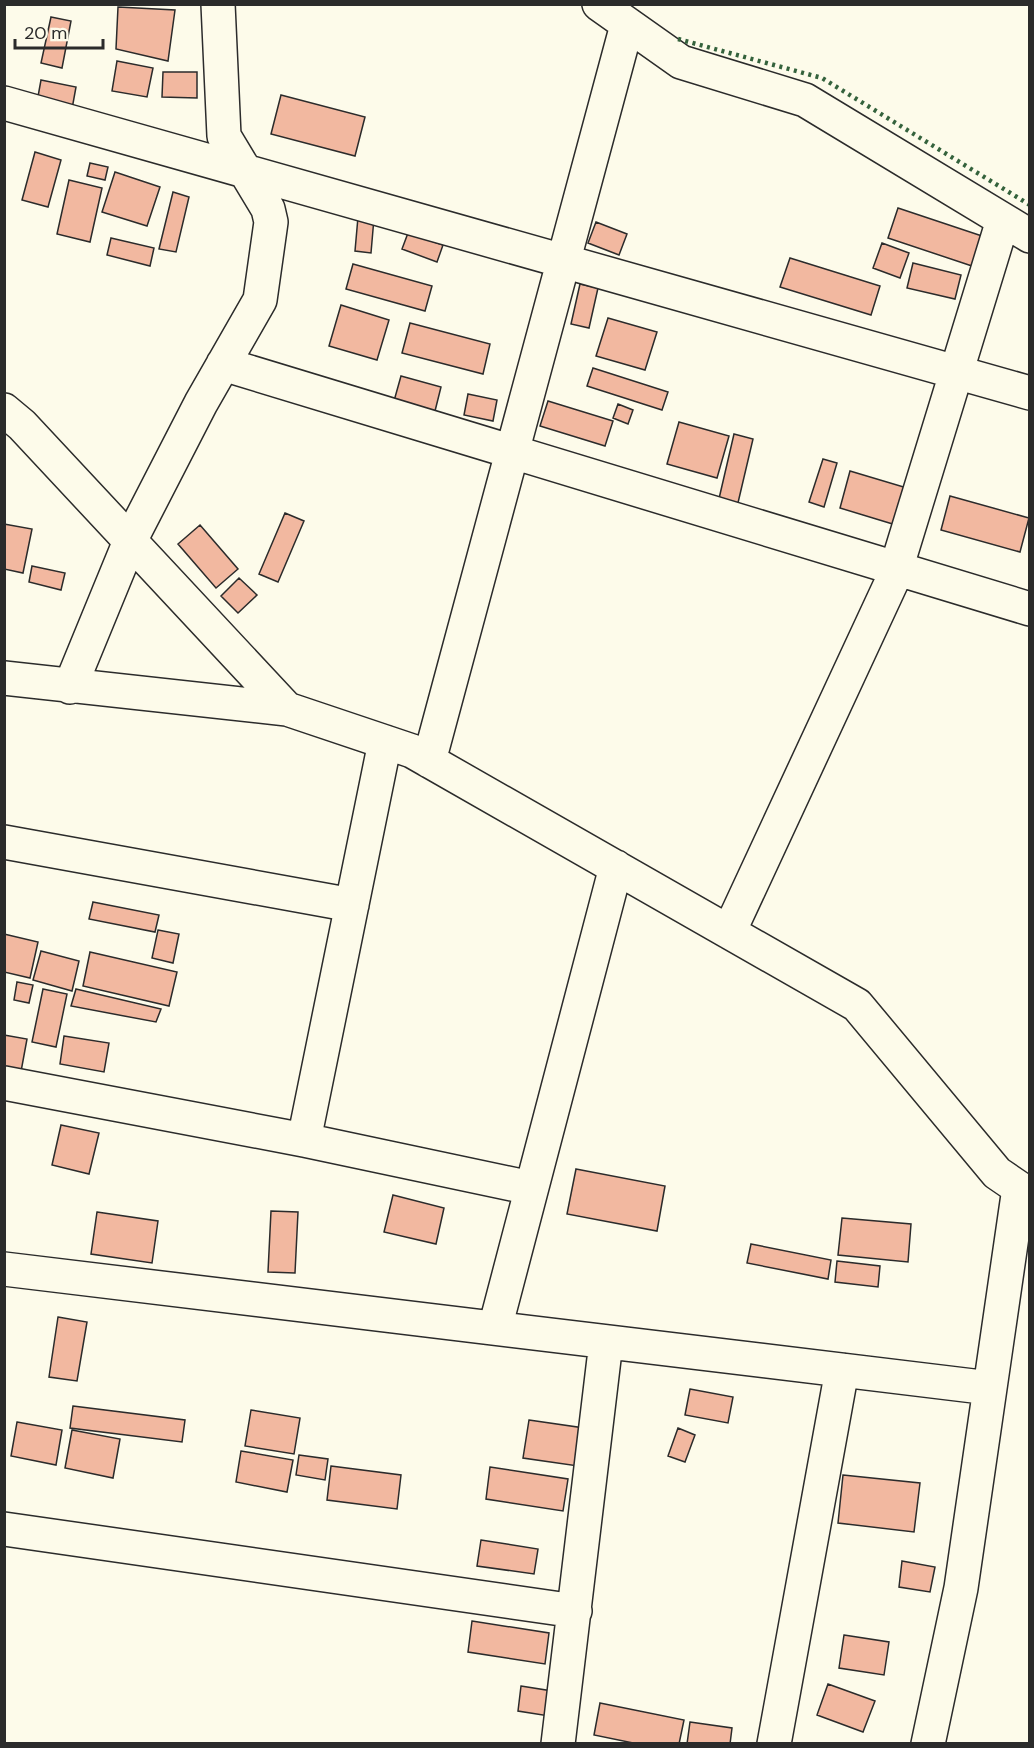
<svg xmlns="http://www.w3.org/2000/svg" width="1034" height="1748" font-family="'DM Sans',sans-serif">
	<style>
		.building { fill: #f2b8a0; stroke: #2b2b2b; stroke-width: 1.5 }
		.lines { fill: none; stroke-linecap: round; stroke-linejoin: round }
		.minor-casing { stroke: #2b2b2b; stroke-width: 36 }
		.minor { stroke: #fdfbea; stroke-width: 33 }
		.hedge { stroke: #34623c; stroke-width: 4.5; stroke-dasharray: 3 4.5; stroke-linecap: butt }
	</style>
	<rect width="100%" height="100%" fill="#fdfbea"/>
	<path class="building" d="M118,7L175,10L168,61L116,49Z
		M51,17L71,21L62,68L41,63Z
		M117,61L153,68L147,97L112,91Z
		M163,72H197V98L162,97Z
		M41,80L76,87L72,109L37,102Z
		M281,95L365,117L355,156L271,134Z
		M35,152L61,160L48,207L22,200Z
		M90,163L108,167L105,180L87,176Z
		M115,172L160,187L147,226L102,212Z
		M69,180L102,188L90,242L57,234Z
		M173,192L189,197L176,252L159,249Z
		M898,208L982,236L972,266L888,238Z
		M358,217L374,218L371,253L355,251Z
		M596,222L627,234L619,255L588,243Z
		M408,233L443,245L437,262L402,249Z
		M111,238L154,248L150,266L107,255Z
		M882,243L909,253L900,278L873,268Z
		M790,258L880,286L871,315L780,287Z
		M913,263L961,275L955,299L907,288Z
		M353,264L432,286L425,311L346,289Z
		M580,284L598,288L589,328L571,324Z
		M341,305L389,320L377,360L329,346Z
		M608,318L657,332L645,370L596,356Z
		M410,323L490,344L483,374L402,353Z
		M593,368L668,392L662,410L587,386Z
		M401,376L441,387L435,411L394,401Z
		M468,394L497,400L493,421L464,415Z
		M548,401L613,421L605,446L540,426Z
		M618,404L633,410L628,424L613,418Z
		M679,422L729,436L717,478L667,464Z
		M734,434L753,439L737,507L718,503Z
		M823,459L837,463L824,507L809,502Z
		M850,471L907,488L896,525L840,508Z
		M950,496L1029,518L1020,552L941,530Z
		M285,513L304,521L278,582L259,574Z
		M4,524L32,529L23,573L4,569Z
		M200,525L238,569L216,588L178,544Z
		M32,566L65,573L61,590L29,582Z
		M239,578L257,595L238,613L221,596Z
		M93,902L159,915L155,932L89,919Z
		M158,930L179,934L173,963L152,958Z
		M4,934L38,942L30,978L4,972Z
		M41,951L79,961L72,991L33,980Z
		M90,952L177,972L169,1006L83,986Z
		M17,982L33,985L29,1003L14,1000Z
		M43,989L67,994L56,1047L32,1042Z
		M76,989L161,1009L156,1022L71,1006Z
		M4,1035L27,1039L20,1077L4,1074Z
		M64,1036L109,1043L104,1072L60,1064Z
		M61,1125L99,1133L89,1174L52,1165Z
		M576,1169L665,1186L657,1231L567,1214Z
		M393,1195L444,1208L436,1244L384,1232Z
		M271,1211L298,1212L295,1273L268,1272Z
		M97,1212L158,1221L152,1263L91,1254Z
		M842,1218L911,1224L908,1262L838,1255Z
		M751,1244L831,1260L828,1279L747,1263Z
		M837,1261L880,1266L878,1287L835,1282Z
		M58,1317L87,1322L77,1381L49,1377Z
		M690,1389L733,1397L728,1423L685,1415Z
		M73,1406L185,1420L182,1442L70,1428Z
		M251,1410L300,1418L294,1454L245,1446Z
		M529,1420L584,1428L578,1466L523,1458Z
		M17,1422L62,1430L56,1465L11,1456Z
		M678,1428L695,1435L685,1462L668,1456Z
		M72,1430L120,1439L113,1478L65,1468Z
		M241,1451L293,1460L287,1492L236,1482Z
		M299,1455L328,1459L325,1480L296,1475Z
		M331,1466L401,1475L397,1509L327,1500Z
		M490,1467L568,1479L563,1511L486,1499Z
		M843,1475L920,1483L914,1532L838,1523Z
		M481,1540L538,1549L534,1574L477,1566Z
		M902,1561L935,1567L930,1592L899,1587Z
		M472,1621L549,1633L545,1664L468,1652Z
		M844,1635L889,1642L884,1675L839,1668Z
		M828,1684L875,1701L863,1732L817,1715Z
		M521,1686L552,1691L549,1716L518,1711Z
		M600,1703L684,1720L679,1744H638L594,1735Z
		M690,1722L732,1728L730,1744H687Z"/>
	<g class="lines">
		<defs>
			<path id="minor" d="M599,4L681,62L805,100L1030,236
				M4,103L1030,393
				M223,364L1030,609
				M4,410L22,425L287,709L412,751L857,1005L997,1173L1019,1188L1030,1200
				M4,678L287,709
				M70,687L130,541L201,403L260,300L271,222L268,209L224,136L218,4
				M429,761L627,25
				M4,842L352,905
				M729,932L893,579L1003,220
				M4,1083L304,1140L531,1188
				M304,1140L385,742
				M4,1269L990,1388
				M495,1328L616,867
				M4,1529L575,1611
				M558,1744L606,1342
				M774,1744L842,1370
				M928,1744L961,1588L1019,1188"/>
		</defs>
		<use href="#minor" class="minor-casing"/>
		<use href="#minor" class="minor"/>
		<path class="hedge" d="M678,39L822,78L1030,205"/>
	</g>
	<rect width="1034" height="1748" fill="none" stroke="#2b2b2b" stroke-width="12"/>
	<path d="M15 39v9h88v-9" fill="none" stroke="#2b2b2b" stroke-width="3"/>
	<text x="24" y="39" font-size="18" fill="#2b2b2b" stroke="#fdfbea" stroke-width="4.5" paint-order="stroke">20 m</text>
</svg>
